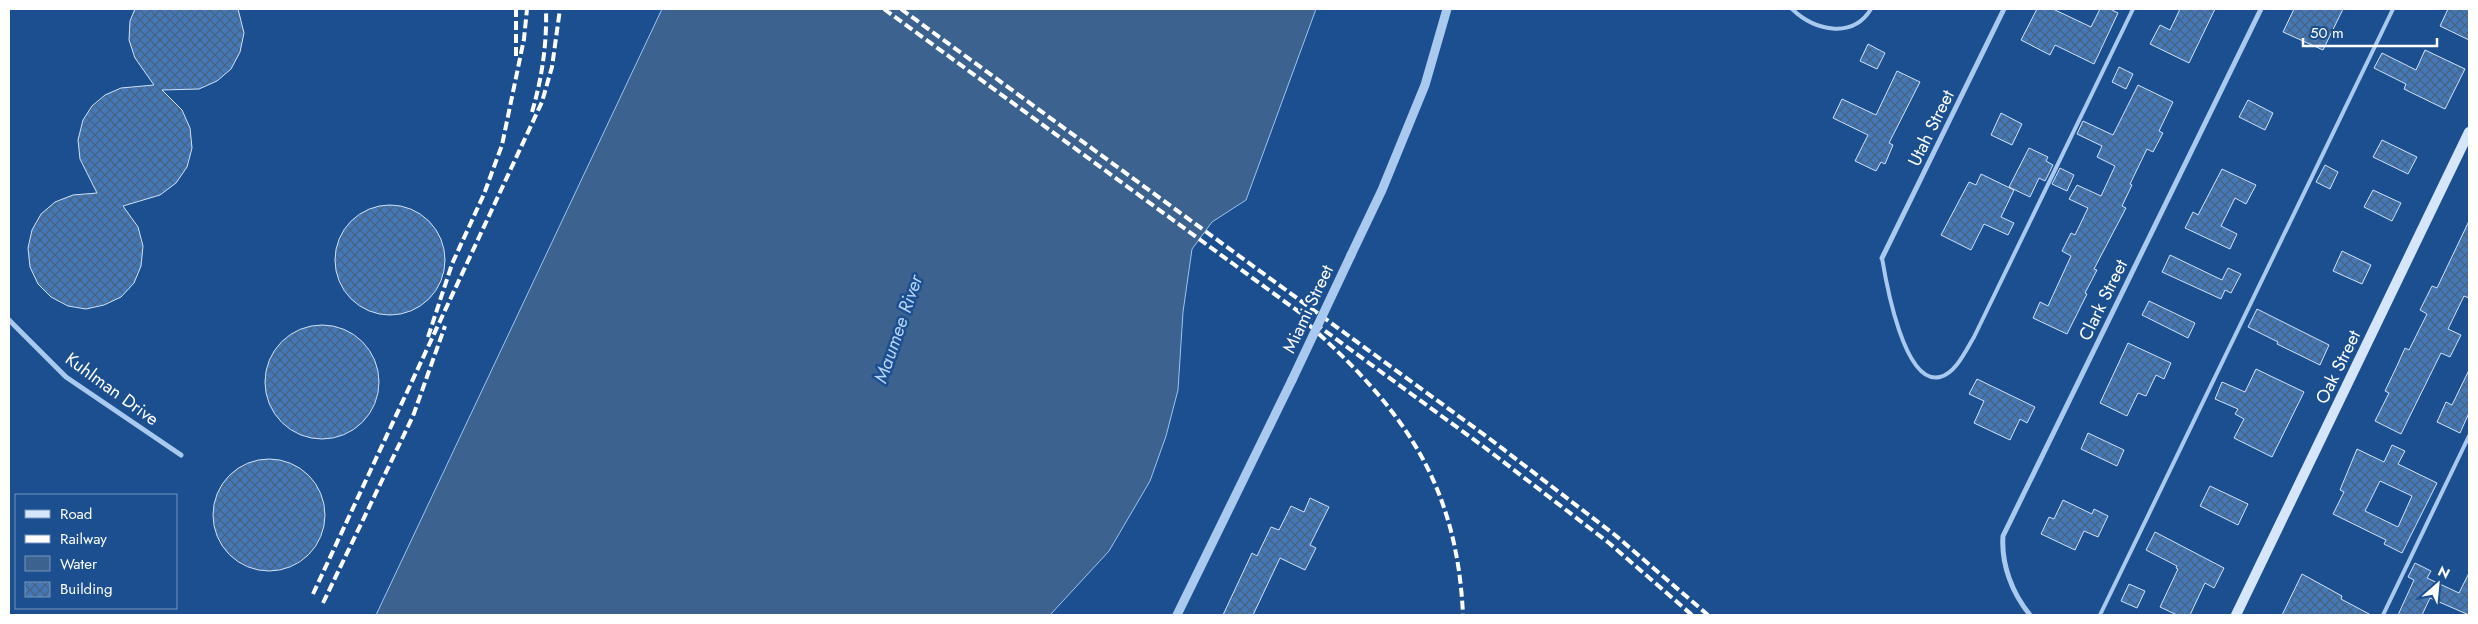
<svg xmlns="http://www.w3.org/2000/svg" width="2478" height="624" font-family="Jost,sans-serif">
	<style>
		.water { fill: #3c6290; stroke: #9cc4f0 }
		.building { fill: url(#building-cross-hatch); stroke: #cfe3fa; fill-rule: evenodd }
		.lines { fill: none; stroke-linecap: round; stroke-linejoin: round }
		.service { stroke: #a9c9ee; stroke-width: 4 }
		.minor { stroke: #a9c9ee; stroke-width: 5 }
		.tertiary { stroke: #a9c9ee; stroke-width: 9 }
		.secondary { stroke: #d6e6fa; stroke-width: 10 }
		.rail { stroke: #fff; stroke-width: 4; stroke-dasharray: 9 4; stroke-linecap: butt }
		.tertiary-bridge { stroke: #a9c9ee; stroke-width: 9 }
		.labels { text-anchor: middle; dominant-baseline: central; stroke-width: 5; stroke-linejoin: round; paint-order: stroke }
		.street-label { font-size: 18px; fill: #fff; stroke: #1b4f8f }
		.water-label { font-size: 19px; font-style: italic; fill: #b5d3f5; stroke: #1b4f8f }
	</style>
	<defs>
		<pattern id="building-cross-hatch" width="8" height="8" patternUnits="userSpaceOnUse" patternTransform="scale(1.25)"><rect width="8" height="8" fill="#4478b7"/><path d="M0 0l8 8M0 8l8-8" fill="none" stroke="#486282"/></pattern>
	</defs>
	<rect width="100%" height="100%" fill="#1b4f8f"/>
	<path class="water" d="M662,9H1316L1246,200L1212,222L1192,249L1183,312L1178,390L1166,436L1150,481L1109,551L1050,615H376Z"/>
	<path class="building" d="M135,9H238L244,33L240,52L231,69L217,81L199,89L162,90L182,110L190,128L192,148L187,167L176,183L160,195L123,206L138,227L143,246L141,266L134,283L121,297L104,305L86,309L68,306L51,297L38,284L30,267L28,248L32,230L41,214L55,202L73,195L97,193L80,159L78,140L83,120L92,106L105,95L121,88L154,85L135,58L129,40L130,21Z
		M2037,9H2053L2091,27L2100,9H2110L2118,13L2094,64L2055,45L2050,55L2021,40Z
		M2180,9H2215L2189,63L2150,44L2160,25L2170,30Z
		M2294,9H2343L2323,50L2283,32Z
		M2448,9H2469V40L2440,26Z
		M1868,44L1885,53L1877,69L1860,61Z
		M2425,50L2465,69L2445,109L2404,89L2406,84L2374,68L2382,53L2416,70Z
		M2119,67L2133,74L2126,89L2112,82Z
		M1897,71L1920,82L1889,143L1893,145L1885,164L1881,162L1876,171L1855,161L1868,135L1833,118L1842,99L1876,115Z
		M2138,85L2173,102L2159,131L2163,133L2153,152L2147,149L2130,184L2132,185L2122,206L2126,208L2094,269L2097,270L2085,293L2087,294L2067,334L2033,318L2040,302L2048,306L2071,256L2062,251L2071,233L2075,235L2088,208L2069,199L2077,185L2101,196L2115,166L2097,157L2102,146L2077,134L2083,121L2113,135Z
		M2248,100L2273,113L2265,130L2239,117Z
		M2001,113L2022,124L2012,145L1991,135Z
		M2382,140L2417,157L2408,174L2373,157Z
		M2029,148L2048,157L2046,161L2053,165L2045,181L2039,178L2030,197L2009,187Z
		M2325,165L2338,172L2330,189L2316,182Z
		M2060,168L2074,175L2067,191L2052,184Z
		M2222,169L2256,185L2246,204L2235,198L2221,226L2237,234L2230,249L2185,228L2193,212L2198,215Z
		M1981,174L2014,190L2001,217L2014,223L2008,235L1984,224L1971,250L1941,235L1969,182L1976,185Z
		M2373,190L2401,203L2392,221L2364,207Z
		M335 260a55 55 0 1 1 110 0a55 55 0 1 1-110 0Z
		M2469,221V298L2464,296L2448,329L2461,335L2450,357L2441,353L2401,434L2375,421L2389,393L2385,391L2396,368L2405,348L2409,350L2427,314L2420,310L2432,286L2437,288Z
		M2342,251L2371,265L2362,284L2333,271Z
		M2170,255L2222,280L2228,268L2241,274L2231,293L2225,290L2221,299L2162,272Z
		M2149,301L2195,323L2188,338L2142,315Z
		M2257,309L2329,345L2320,365L2277,344L2278,342L2248,327Z
		M265 382a57 57 0 1 1 114 0a57 57 0 1 1-114 0Z
		M2128,343L2171,363L2164,379L2156,375L2146,396L2138,393L2127,416L2100,403Z
		M2256,369L2304,392L2272,457L2234,438L2244,419L2235,414L2238,409L2215,399L2222,382L2245,392Z
		M2469,370V413L2460,433L2437,422L2446,402L2452,405Z
		M1977,379L2035,407L2027,423L2020,419L2010,440L1974,423L1984,401L1969,394Z
		M2088,433L2124,450L2117,466L2081,449Z
		M2392,445L2405,451L2398,464L2437,483L2402,553L2384,544L2386,540L2333,514L2344,492L2340,490L2357,449L2384,462ZM2380,481L2412,496L2398,527L2365,511Z
		M213 515a56 56 0 1 1 112 0a56 56 0 1 1-112 0Z
		M2210,486L2248,504L2238,525L2200,506Z
		M1310,498L1329,507L1310,545L1316,548L1305,570L1280,558L1253,615H1223L1252,553L1257,556L1271,527L1279,530L1291,506L1304,512Z
		M2063,500L2092,514L2094,509L2108,516L2098,537L2084,531L2075,550L2041,534L2049,517L2054,519Z
		M2155,532L2224,568L2214,588L2205,583L2190,615H2177L2160,607L2178,569L2176,568L2177,566L2146,550Z
		M2415,563L2431,571L2427,578L2459,593L2469,573V615L2430,598L2422,615H2398L2414,580L2408,577Z
		M2302,574L2342,596L2341,599L2371,615H2282Z
		M2129,584L2145,591L2137,608L2121,601Z"/>
	<g class="lines">
		<path class="service" d="M1792,9C1814,30 1852,40 1871,9
			M1882,258C1886,282 1904,386 1940,377C1956,373 1966,350 1974,337L2133,9
			M2100,615L2393,9
			M2383,615L2469,436"/>
		<path class="minor" d="M1882,258L2004,9
			M9,320L66,377L181,455
			M2030,615C2012,593 2001,564 2003,536L2261,9"/>
		<path class="tertiary" d="M1351,255L1382,190L1425,85L1447,9
			M1177,615L1292,380"/>
		<path class="secondary" d="M2236,615L2469,132"/>
		<path class="rail" d="M884,9L1484,447L1609,543L1692,615
			M901,9L1490,439L1615,535L1708,615
			M516,56V9
			M532,112C542,78 547,44 546,9
			M1309,325C1404,410 1457,484 1463,615
			M428,337L452,264L484,194L502,145L524,39L527,9
			M313,594L542,102L552,67L560,9
			M323,603L413,416L445,326"/>
		<path class="tertiary-bridge" d="M1292,380L1351,255"/>
	</g>
	<g class="labels">
		<g class="street-label">
			<text transform="translate(1931 128) rotate(-64)">Utah Street</text>
			<text transform="translate(2103 300) rotate(-64)">Clark Street</text>
			<text transform="translate(1308 309) rotate(-65)">Miami Street</text>
			<text transform="translate(2338 367) rotate(-64)">Oak Street</text>
			<text transform="translate(112 389) rotate(36)">Kuhlman Drive</text>
		</g>
		<g class="water-label">
			<text transform="translate(898 329) rotate(-71)">Maumee River</text>
		</g>
	</g>
	<rect width="2478" height="624" fill="none" stroke="#ffffff" stroke-width="20"/>
	<rect x="15" y="494" width="162" height="115" fill="#1b4f8f" stroke="#7695bc"/>
	<rect x="25" y="510" width="25" height="8" fill="#d6e6fa" stroke="#7695bc"/>
	<text x="60" y="519" font-size="15" fill="#ffffff">Road</text>
	<rect x="25" y="535" width="25" height="8" fill="#ffffff" stroke="#7695bc"/>
	<text x="60" y="544" font-size="15" fill="#ffffff">Railway</text>
	<rect x="25" y="556" width="25" height="15" fill="#3c6290" stroke="#7695bc"/>
	<text x="60" y="569" font-size="15" fill="#ffffff">Water</text>
	<rect x="25" y="582" width="25" height="15" fill="url(#building-cross-hatch)" stroke="#7695bc"/>
	<text x="60" y="594" font-size="15" fill="#ffffff">Building</text>
	<g transform="translate(2438 584) rotate(27)" stroke="#1b4f8f" stroke-width="4" paint-order="stroke">
	<path d="M0-4L9 19L0 12L-9 19Z" fill="#ffffff"/>
	<text y="-8" font-size="14" font-weight="bold" text-anchor="middle" fill="#ffffff">N</text>
	</g>
	<path d="M2303 38v8h134v-8" fill="none" stroke="#ffffff" stroke-width="2.5"/>
	<text x="2310" y="38" font-size="15" fill="#ffffff" stroke="#1b4f8f" stroke-width="4" paint-order="stroke">50 m</text>
</svg>
